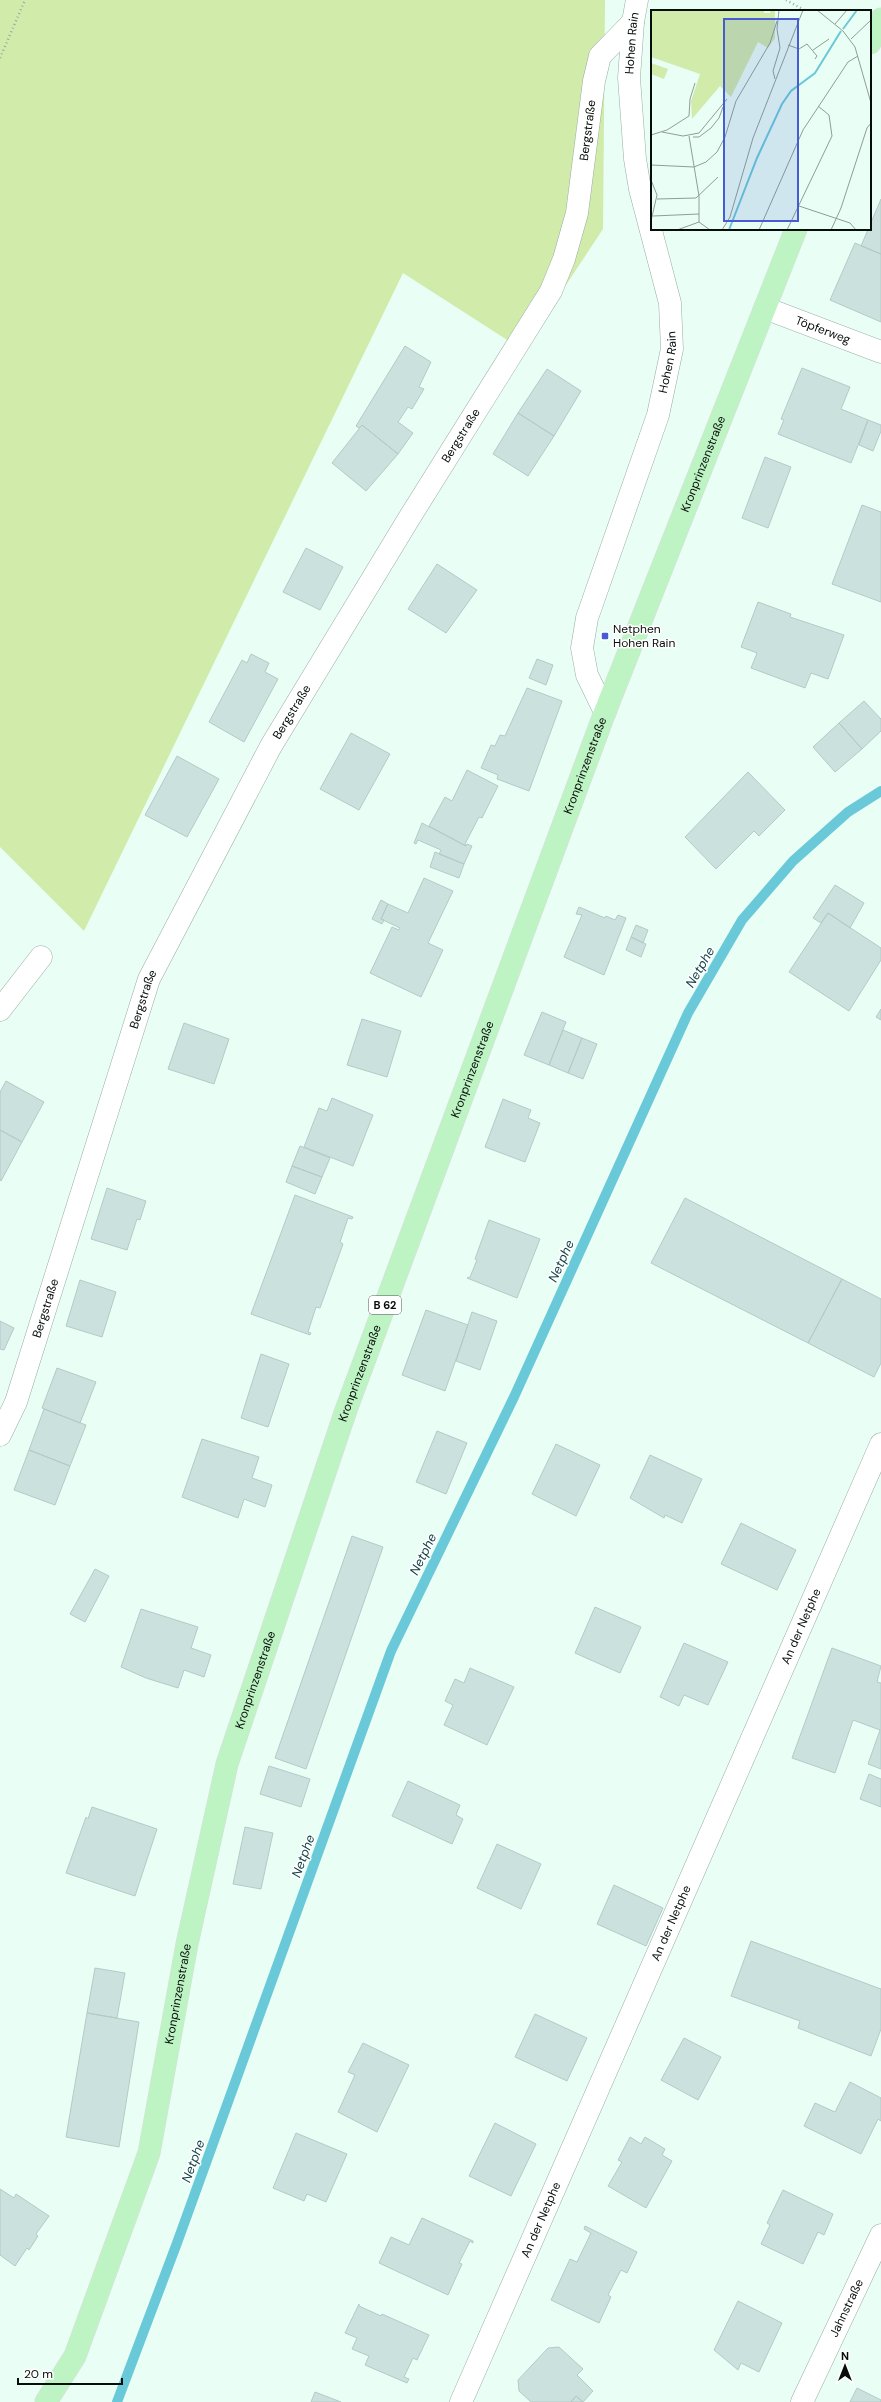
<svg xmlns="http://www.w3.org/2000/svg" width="881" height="2402" font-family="'DM Sans',sans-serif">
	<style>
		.green { fill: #d1ebaa }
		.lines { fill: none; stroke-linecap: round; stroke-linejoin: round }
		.stream { stroke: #6ac9d8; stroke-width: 10 }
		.building { fill: #cae1de; stroke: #b3cac7 }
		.street-casing { stroke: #99aca4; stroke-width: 23 }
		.primary-casing { stroke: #dcdddd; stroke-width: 23 }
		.path { stroke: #9aaaa3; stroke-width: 2.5; stroke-dasharray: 1 3; stroke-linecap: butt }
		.street { stroke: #fff; stroke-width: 22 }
		.primary { stroke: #bef4c4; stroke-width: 22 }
		.poi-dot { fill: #465cd0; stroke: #fff; stroke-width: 1.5 }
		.labels { text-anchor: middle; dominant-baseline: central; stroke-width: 3; stroke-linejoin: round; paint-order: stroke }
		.shield { fill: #fff; stroke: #515654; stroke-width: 1 }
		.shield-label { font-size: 11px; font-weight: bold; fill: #070d0a }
		.street-label { font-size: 12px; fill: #070d0a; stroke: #fff }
		.poi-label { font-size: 12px; fill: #070d0a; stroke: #fff; text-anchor: start }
		.water-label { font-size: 13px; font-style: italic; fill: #0f3d43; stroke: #fff }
		.inset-river { fill: none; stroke: #6ac9d8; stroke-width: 2 }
		.inset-road { fill: none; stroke: #8f9e97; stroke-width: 1 }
		.view { fill: #465cd0; fill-opacity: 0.15; stroke: #465cd0; stroke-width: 2 }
		.inset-edge { fill: none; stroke: #070d0a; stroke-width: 2 }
	</style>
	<rect width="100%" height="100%" fill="#e9fef5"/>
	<path class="green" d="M0,0H605L603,229L523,350L403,273L84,931L0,847Z"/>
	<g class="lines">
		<path class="stream" d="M117,2402L177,2243L391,1651L514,1397L688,1013L742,920L793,861L848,812L881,791"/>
	</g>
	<path class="building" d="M881,199V254L861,246Z
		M855,243L881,254V322L830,300Z
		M405,346L431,362L419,387L424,389L412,409L408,407L398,422L413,433L398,454L362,425L359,428L356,426Z
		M802,368L850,387L841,409L868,420L851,463L778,434L784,420L781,419Z
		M547,369L581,391L554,436L518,413Z
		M518,413L554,436L528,476L493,454Z
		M868,420L881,425V431L873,451L859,445Z
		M362,425L398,454L366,491L332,463Z
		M765,457L791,467L768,528L742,518Z
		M862,505L881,512V602L832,584Z
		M306,548L343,567L320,610L283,592Z
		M437,564L477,590L446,633L408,609Z
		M758,602L791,614L790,617L844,635L828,679L811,673L805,688L751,668L757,653L741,647Z
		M251,654L269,663L265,672L278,679L244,742L209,722L242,660L247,663Z
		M537,659L553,665L546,685L529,678Z
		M527,688L562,701L529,791L497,779L498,775L481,768L491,745L495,746L500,735L505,736Z
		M864,701L881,719V731L862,749L839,723Z
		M839,723L862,749L835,772L813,747Z
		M351,733L390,754L359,810L320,789Z
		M177,756L219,779L187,837L145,815Z
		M467,770L498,786L482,818L479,817L465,844L466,846L429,826L445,797L452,801Z
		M748,772L785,810L759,836L754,831L716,869L685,837Z
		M422,823L466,846L467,844L472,846L464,864L439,854L441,850L418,840L416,844L414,843Z
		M435,852L464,864L459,878L430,867Z
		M424,878L453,891L428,943L443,950L421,997L370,973L392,927L399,930L400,928L381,919L388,904L408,913Z
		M835,885L864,903L850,928L828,913L821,923L813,918Z
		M381,900L388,904L381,919L384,920L382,924L372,919Z
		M579,907L605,918L606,916L615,920L618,915L626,918L604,975L564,957L582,915L576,914Z
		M828,913L881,948V960L849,1011L789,972Z
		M636,925L648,930L643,943L631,937Z
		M631,937L646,944L641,957L626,950Z
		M881,1009V1020L876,1017Z
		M542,1012L566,1022L549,1065L524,1055Z
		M362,1019L401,1031L387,1077L347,1065Z
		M184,1023L229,1039L214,1084L168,1069Z
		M563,1030L582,1038L568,1073L549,1065Z
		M582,1038L597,1044L583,1079L568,1073Z
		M6,1081L44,1102L22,1142L0,1130V1092Z
		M332,1098L373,1115L353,1166L304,1147L319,1108L327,1111Z
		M503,1099L531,1110L528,1118L540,1123L525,1162L485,1147Z
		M0,1130L22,1142L1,1181L0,1180Z
		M300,1146L330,1158L322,1177L292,1166Z
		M292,1166L322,1177L315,1194L286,1182Z
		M107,1188L146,1201L140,1220L137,1219L127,1250L91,1239Z
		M295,1195L353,1217L352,1219L348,1218L340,1242L343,1244L320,1308L316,1307L308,1332L311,1333L310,1335L251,1314Z
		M685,1198L842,1279L808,1343L651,1263Z
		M489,1220L540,1239L517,1298L467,1278L470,1277L477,1260L475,1259Z
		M842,1279L881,1299V1363L874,1377L808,1343Z
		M80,1280L116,1292L102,1337L66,1326Z
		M426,1310L468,1325L445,1391L402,1375Z
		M472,1312L497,1321L480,1370L456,1361Z
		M0,1321L14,1328L4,1350L0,1349Z
		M261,1354L289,1364L268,1427L241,1418Z
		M57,1368L96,1382L80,1423L42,1408Z
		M44,1409L86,1425L70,1466L29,1450Z
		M437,1431L467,1443L446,1494L416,1482Z
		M202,1439L259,1457L252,1478L272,1485L265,1507L244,1499L238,1518L182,1497Z
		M556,1444L600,1465L576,1516L532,1494Z
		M29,1450L70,1466L55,1505L14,1490Z
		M650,1455L702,1479L682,1523L665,1515L664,1518L630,1498Z
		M741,1523L796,1550L777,1590L721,1564Z
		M352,1536L383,1547L306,1769L275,1758Z
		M95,1569L109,1576L85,1622L70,1614Z
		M595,1607L641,1627L620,1673L575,1653Z
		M141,1609L198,1627L191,1648L211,1655L204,1677L184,1670L178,1688L146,1678L121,1667Z
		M684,1643L728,1662L708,1705L684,1695L679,1706L660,1697Z
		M832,1648L881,1666L877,1682L881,1683V1769L868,1764L880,1730L853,1720L835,1773L792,1758Z
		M470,1668L514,1687L487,1745L444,1725L453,1705L445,1701L455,1679L464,1683Z
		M269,1766L310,1779L301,1807L260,1794Z
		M869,1774L881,1779V1807L860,1799Z
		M408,1781L460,1805L456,1815L463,1819L452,1844L392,1816Z
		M92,1807L157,1829L135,1896L66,1873L86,1817L88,1819Z
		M245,1827L273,1833L261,1889L233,1884Z
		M497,1844L541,1864L521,1909L477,1888Z
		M614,1885L663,1908L646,1946L597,1924Z
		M751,1941L881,1989V2029L871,2056L798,2028L800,2021L731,1996Z
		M95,1968L125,1973L117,2018L87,2013Z
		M87,2013L139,2022L119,2147L66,2137Z
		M535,2014L587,2038L567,2081L515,2057Z
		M684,2038L721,2057L698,2100L661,2080Z
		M363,2043L409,2065L377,2132L338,2112L355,2075L348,2072Z
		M850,2082L881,2098V2121L878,2119L861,2154L804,2126L815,2103L835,2112Z
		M495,2123L536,2144L511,2196L469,2176Z
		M296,2133L347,2154L326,2202L307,2194L304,2201L273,2188Z
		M630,2137L641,2144L645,2137L665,2149L662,2155L672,2161L646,2208L608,2186L622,2162L618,2160Z
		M0,2189L14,2198L16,2194L49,2216L36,2234L38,2236L29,2250L27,2248L15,2266L0,2255Z
		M783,2190L833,2214L824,2235L818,2232L803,2264L761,2244L770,2225L767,2223Z
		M422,2218L473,2241V2243L470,2241L459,2263L462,2264L448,2295L379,2263L391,2237L409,2245Z
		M585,2226L637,2252L627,2273L621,2270L608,2295L611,2297L599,2323L551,2300L570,2259L577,2262L591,2233L584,2229Z
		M738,2301L782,2323L759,2372L741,2363L738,2370L714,2350Z
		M359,2304V2306L381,2316L382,2314L429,2335L417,2360L413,2358L404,2377L409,2379L407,2383L365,2365L369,2356L352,2349L357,2338L345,2333Z
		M559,2347L583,2369L577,2375L593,2391L583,2402L576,2396L571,2402H531L519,2391L518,2380L548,2348Z
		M857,2388L881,2400V2402H850Z
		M315,2392L341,2402H311Z
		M576,2396L583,2402H571Z"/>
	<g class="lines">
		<defs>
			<g id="street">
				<path id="s1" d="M765,308L881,352"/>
				<path id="s2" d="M605,712L587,675L582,648L587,618L658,415L672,349L670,303L640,189L635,159L629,78L633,22L637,0"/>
				<path d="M0,1010L41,957"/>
				<path id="s3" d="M0,1435L16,1402L149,979L271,746L408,520L551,291L564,259L577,213L594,81L600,56L633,22"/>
				<path id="s4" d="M461,2402L881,1444"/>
				<path id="s5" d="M802,2402L881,2235"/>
			</g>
			<g id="primary">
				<path d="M870,43L881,19"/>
				<path id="s6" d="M46,2402L75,2356L149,2153L187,1944L227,1764L346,1410L605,712L796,229"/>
			</g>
		</defs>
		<use href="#street" class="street-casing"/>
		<use href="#primary" class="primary-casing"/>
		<path class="path" d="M786,0L806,11
			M0,58L25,0"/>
		<use href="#street" class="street"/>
		<use href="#primary" class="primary"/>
	</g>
	<rect class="poi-dot" x="601" y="632" width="8" height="8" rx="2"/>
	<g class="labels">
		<rect class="shield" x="369" y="1296" width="32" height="18" rx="3"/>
		<g class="shield-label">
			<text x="385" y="1305">B 62</text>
		</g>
		<g class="street-label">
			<text stroke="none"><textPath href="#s2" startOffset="692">Hohen Rain</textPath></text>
			<text stroke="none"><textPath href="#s3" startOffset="1443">Bergstraße</textPath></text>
			<text stroke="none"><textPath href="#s1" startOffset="62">Töpferweg</textPath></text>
			<text stroke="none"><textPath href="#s2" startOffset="368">Hohen Rain</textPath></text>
			<text stroke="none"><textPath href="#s3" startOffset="1107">Bergstraße</textPath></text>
			<text stroke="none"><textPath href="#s6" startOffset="2052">Kronprinzenstraße</textPath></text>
			<text stroke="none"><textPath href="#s3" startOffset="783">Bergstraße</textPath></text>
			<text stroke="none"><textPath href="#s6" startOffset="1728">Kronprinzenstraße</textPath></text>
			<text stroke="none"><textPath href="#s3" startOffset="459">Bergstraße</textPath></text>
			<text stroke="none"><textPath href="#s6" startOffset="1404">Kronprinzenstraße</textPath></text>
			<text stroke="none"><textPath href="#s3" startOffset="135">Bergstraße</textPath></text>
			<text stroke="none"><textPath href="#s6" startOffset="1080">Kronprinzenstraße</textPath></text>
			<text stroke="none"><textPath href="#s4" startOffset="847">An der Netphe</textPath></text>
			<text stroke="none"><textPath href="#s6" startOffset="756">Kronprinzenstraße</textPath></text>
			<text stroke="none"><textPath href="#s4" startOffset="523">An der Netphe</textPath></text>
			<text stroke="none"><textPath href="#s6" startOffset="432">Kronprinzenstraße</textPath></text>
			<text stroke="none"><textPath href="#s4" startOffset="199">An der Netphe</textPath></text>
			<text stroke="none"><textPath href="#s5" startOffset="104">Jahnstraße</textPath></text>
		</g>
		<g class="poi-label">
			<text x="613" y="629">Netphen<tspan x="613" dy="14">Hohen Rain</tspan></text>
		</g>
		<g class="water-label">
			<text transform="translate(700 967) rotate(-60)">Netphe</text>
			<text transform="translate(561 1261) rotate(-66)">Netphe</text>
			<text transform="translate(423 1554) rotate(-64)">Netphe</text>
			<text transform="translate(303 1856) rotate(-70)">Netphe</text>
			<text transform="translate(193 2161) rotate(-70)">Netphe</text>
		</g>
	</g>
	<g transform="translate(651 10)">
		<rect width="220" height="220" fill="#e9fef5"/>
		<path d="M0,0H113V3H119V0H124V28L117,38L107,32L80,87L69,76L41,109L40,91L49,64L0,47ZM0,53L17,59L13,69L0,64Z" fill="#d1ebaa"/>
		<path class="inset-river" d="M192,19L206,0M78,220L106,148L131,94L140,81L164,63L190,21"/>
		<path class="inset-road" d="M166,0L192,21L204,37L220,93M184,14L196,0M200,29L220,10M137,35L148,39L156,34L166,46L164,49M162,40L178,29M124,69L122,61L129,38L126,19L128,0M11,122L32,126L48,123L76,89M0,125L16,120L38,106L39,89L44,73M38,126L48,186V212M42,127H48L60,118L68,108L72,97M0,155L43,157L55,152L66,142L74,127L85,91L119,33L126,11M0,170L6,185L0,211M6,189L45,188L67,167M148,196L199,213L205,220M2,206L48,204M48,212L59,220M26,220L48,212M71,220L79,207L102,128L152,0M108,220L152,120L197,52L207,46M136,220L181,126L178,105L167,96M180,220L190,198L216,118L220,113"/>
		<path class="view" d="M73,9H147V211H73Z"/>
		<rect width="220" height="220" class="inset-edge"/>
	</g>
	<g transform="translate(845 2366)" stroke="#ffffff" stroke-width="3" paint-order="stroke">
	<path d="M0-3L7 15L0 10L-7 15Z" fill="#070d0a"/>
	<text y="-6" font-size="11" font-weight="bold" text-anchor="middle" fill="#070d0a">N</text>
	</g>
	<path d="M18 2378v6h104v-6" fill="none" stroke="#070d0a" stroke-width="2"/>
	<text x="24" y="2378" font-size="12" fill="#070d0a" stroke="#ffffff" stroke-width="3" paint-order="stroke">20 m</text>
</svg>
